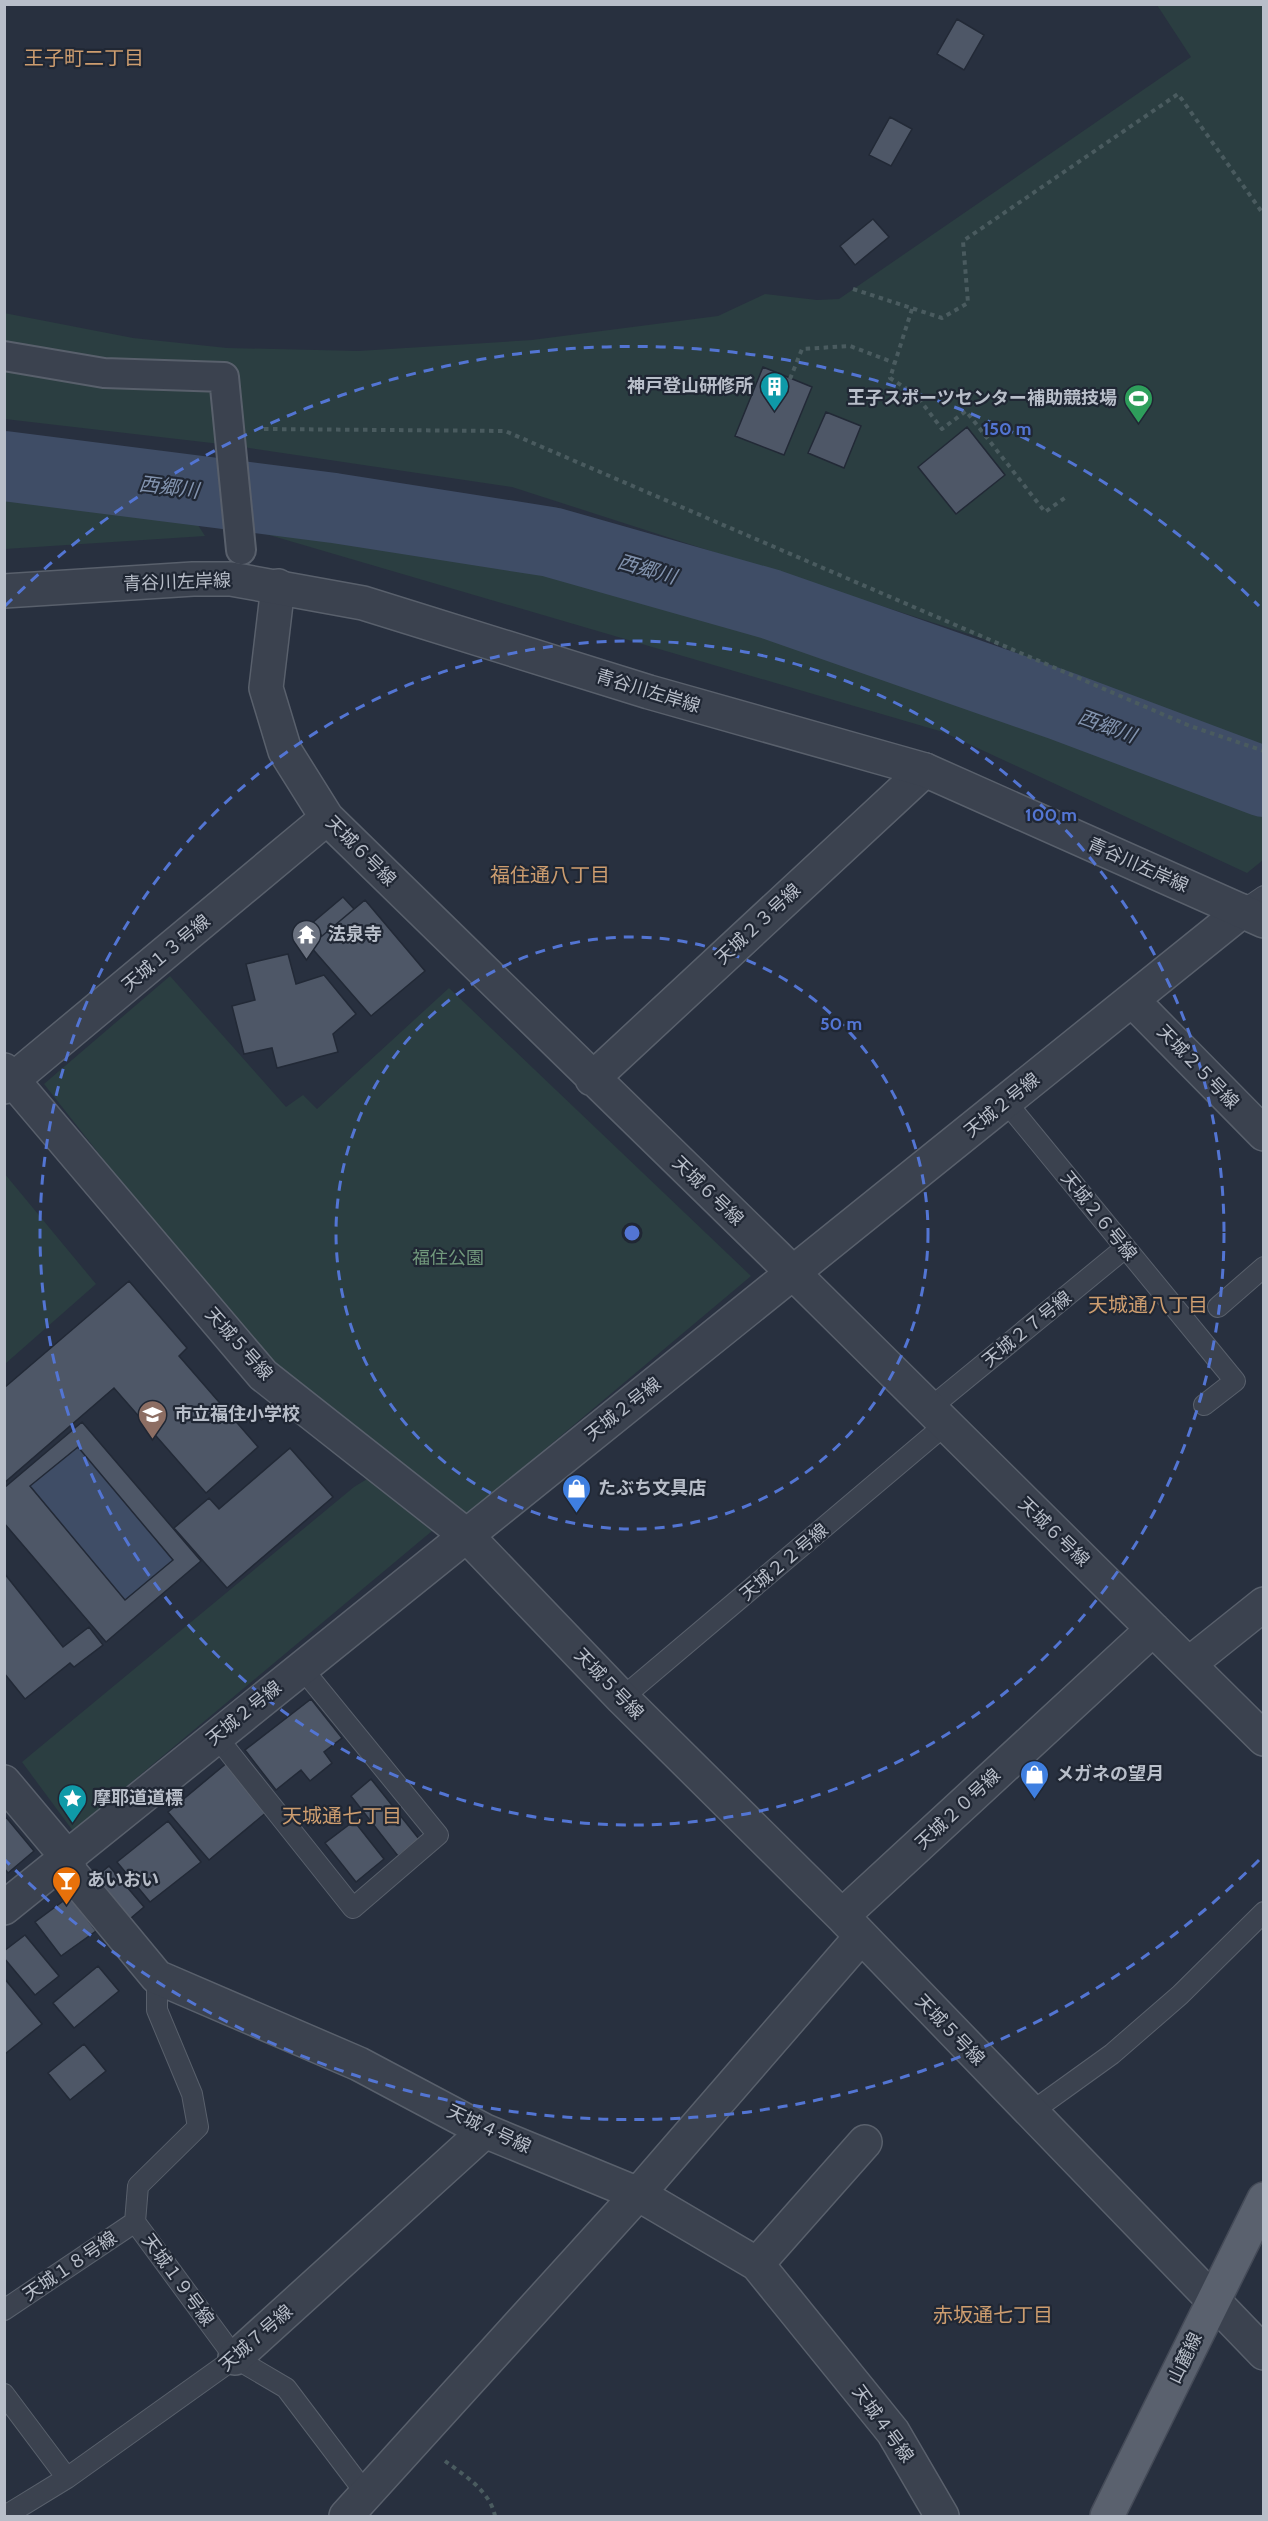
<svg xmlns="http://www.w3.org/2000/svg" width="1268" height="2521" font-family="Cabin,'Noto Sans JP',sans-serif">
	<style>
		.green { fill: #2b3e41 }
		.water { fill: #3f4d66 }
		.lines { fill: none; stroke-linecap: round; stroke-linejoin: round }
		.river { stroke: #3f4d66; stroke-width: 70 }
		.building { fill: #4e5767; stroke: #222936; stroke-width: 1.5; fill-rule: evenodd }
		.service-casing { stroke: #59606c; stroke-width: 22 }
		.pedestrian-casing { stroke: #59606c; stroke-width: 32 }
		.minor-casing { stroke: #59606c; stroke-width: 36 }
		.tertiary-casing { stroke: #59606c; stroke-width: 36 }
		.primary-casing { stroke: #454b58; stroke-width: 36 }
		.path { stroke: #4a5b5f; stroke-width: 4; stroke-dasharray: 4.5 4.5; stroke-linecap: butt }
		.service { stroke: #3b424f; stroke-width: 20 }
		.pedestrian { stroke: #3b424f; stroke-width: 28 }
		.minor { stroke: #3b424f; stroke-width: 33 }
		.tertiary { stroke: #3b424f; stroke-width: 33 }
		.primary { stroke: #5a616e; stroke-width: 33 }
		.ring { fill: none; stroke: #5375d3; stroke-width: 3; stroke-dasharray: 10 8 }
		.labels { text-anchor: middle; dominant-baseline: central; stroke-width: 4.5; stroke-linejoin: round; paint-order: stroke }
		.poi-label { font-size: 18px; font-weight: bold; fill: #b8bec9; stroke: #202734; text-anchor: start }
		.street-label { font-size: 18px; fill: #b8bec9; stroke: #202734 }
		.park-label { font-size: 18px; fill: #71987c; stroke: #202734 }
		.neighbourhood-label { font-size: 20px; fill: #cd9d6f; stroke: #202734 }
		.water-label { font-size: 20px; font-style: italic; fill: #8293ae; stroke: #202734 }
		.centre { fill: #5375d3; stroke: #202734; stroke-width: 3 }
		.ring-label { font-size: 18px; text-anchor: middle; font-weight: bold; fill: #5375d3; stroke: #202734; stroke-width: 4.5; stroke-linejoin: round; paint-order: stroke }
	</style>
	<rect width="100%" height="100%" fill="#28303f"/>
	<path class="green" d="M1157,5H1263V751L1190,726L981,638L512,487L229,445L5,419L4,313L133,338L227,348L358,351L532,340L718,316L765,294L817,300L839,299L1191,57Z
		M5,487L182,500L205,536L5,549Z
		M260,522L581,565L954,682L1263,801V860L1247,873L943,732L259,532Z
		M170,976L286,1107L303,1095L317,1109L449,988L751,1276L468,1514L442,1499L259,1357L44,1084Z
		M4,1173L96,1284L5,1364H4Z
		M367,1479L432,1531L73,1831L22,1762L354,1487Z"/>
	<path class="water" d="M78,1447L173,1560L125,1600L30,1486Z"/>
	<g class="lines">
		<path class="river" d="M4,466L334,508L551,542L770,604L1062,706L1264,782"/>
	</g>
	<path class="building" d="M957,19L984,35L964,70L937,54Z
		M890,117L912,129L891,166L869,155Z
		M873,219L889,237L855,265L840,246Z
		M763,367L812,387L784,455L735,436Z
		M826,412L861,426L844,468L808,453Z
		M967,427L1005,475L956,514L918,467Z
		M343,897L354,909L322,936L311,924Z
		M365,900L425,971L371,1016L310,946Z
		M288,954L296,984L324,975L356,1014L333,1034L338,1052L277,1068L272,1048L244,1054L232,1006L255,1000L246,964Z
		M129,1281L187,1348L179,1356L258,1447L206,1493L114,1388L4,1483V1388Z
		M82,1422L201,1561L106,1642L4,1523V1488ZM78,1447L173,1560L125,1600L30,1486Z
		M290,1448L333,1497L227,1588L174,1528L209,1498L219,1509Z
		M4,1573L63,1647L89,1627L103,1645L74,1667L70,1663L25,1699L4,1673Z
		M311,1699L342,1738L324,1752L332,1763L310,1781L301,1770L276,1790L245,1750Z
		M228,1762L268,1811L209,1860L168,1812Z
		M371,1779L419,1839L398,1856L351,1796Z
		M5,1816L34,1851L8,1873L4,1868Z
		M168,1821L201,1862L150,1902L117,1862Z
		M354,1821L384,1859L356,1882L325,1843Z
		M109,1866L144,1907L125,1923L91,1881Z
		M70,1896L96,1931L61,1956L35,1922Z
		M25,1935L59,1976L35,1995L4,1958V1951Z
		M98,1966L119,1991L74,2028L53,2003Z
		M4,1978L42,2024L5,2054H4Z
		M84,2044L106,2071L70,2100L48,2073Z"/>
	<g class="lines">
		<defs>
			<path id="service" d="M1242,911L1264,896
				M1006,1102L1235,1381L1204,1405
				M1218,1307L1264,1267
				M929,1409L1125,1248
				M622,1698L945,1425
				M216,1736L353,1908L438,1835L301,1667
				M157,1977V2010L192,2094L198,2127L138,2186L135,2222L235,2358L286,2388L367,2495
				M1030,2113L1112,2054L1180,1995L1264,1912
				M4,2310L135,2222
				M4,2394L67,2478
				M5,2516L67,2478L235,2358"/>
			<path id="pedestrian" d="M4,356L104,373L224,377L241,550"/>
			<path id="minor" d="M278,586L266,688L285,751L327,818L776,1256L1264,1739
				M1132,1000L1264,1134
				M4,1070L263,1375L466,1535L622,1698L842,1916L1264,2353
				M592,1079L925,770
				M4,1087L327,818
				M1189,1664L1264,1604
				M4,1782L67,1857L71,1873L157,1977L359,2064L485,2131L638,2194L757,2264L893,2432L942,2516
				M4,1908L1242,911
				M842,1916L1153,1629
				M757,2264L865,2142
				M235,2358L485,2131
				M346,2516L638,2194L860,1938"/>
			<path id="tertiary" d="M4,591L193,579H231L363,603L649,692L925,770L1264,921"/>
			<path id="primary" d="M1107,2516L1264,2199"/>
		</defs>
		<use href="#service" class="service-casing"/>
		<use href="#pedestrian" class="pedestrian-casing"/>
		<use href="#minor" class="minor-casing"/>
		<use href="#tertiary" class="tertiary-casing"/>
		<use href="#primary" class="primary-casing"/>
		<path class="path" d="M853,289L942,318L968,303L963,241L1178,94L1264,215
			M912,309L890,378L916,395L942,429L966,411L1045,512L1066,497
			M790,379L802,349L850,346L895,363
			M264,429L505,431L1190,726L1264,751
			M445,2461C464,2475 490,2491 495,2516"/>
		<use href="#service" class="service"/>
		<use href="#pedestrian" class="pedestrian"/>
		<use href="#minor" class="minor"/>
		<use href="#tertiary" class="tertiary"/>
		<use href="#primary" class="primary"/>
	</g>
	<g class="ring">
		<circle cx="632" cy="1233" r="296"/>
		<circle cx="632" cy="1233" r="592"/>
		<path d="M1259 1860A887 887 0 0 1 5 1860M5 606A887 887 0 0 1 1259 606"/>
	</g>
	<defs>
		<symbol id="building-pin" viewBox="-11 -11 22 30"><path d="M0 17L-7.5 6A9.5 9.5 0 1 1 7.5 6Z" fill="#0f9aa8" stroke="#202734"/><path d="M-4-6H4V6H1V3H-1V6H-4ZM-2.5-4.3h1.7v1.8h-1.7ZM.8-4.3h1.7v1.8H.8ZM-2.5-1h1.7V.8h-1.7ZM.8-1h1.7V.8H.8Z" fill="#fff"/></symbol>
		<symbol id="stadium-pin" viewBox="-11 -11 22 30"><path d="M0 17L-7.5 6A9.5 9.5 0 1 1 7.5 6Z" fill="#2e9e5b" stroke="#202734"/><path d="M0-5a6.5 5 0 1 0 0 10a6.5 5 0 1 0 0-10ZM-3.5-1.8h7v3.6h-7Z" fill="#fff"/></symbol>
		<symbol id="temple-pin" viewBox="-11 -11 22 30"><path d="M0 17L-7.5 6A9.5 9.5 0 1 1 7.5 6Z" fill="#6b7280" stroke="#202734"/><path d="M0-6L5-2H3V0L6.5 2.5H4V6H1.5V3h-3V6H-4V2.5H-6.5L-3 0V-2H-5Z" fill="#fff"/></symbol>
		<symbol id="school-pin" viewBox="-11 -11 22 30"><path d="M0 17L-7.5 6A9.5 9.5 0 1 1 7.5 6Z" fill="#8d6e63" stroke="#202734"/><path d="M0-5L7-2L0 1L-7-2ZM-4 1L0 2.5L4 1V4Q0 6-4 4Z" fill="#fff"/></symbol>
		<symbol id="shop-pin" viewBox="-11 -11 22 30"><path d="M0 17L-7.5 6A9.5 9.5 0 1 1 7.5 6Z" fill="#3f7fe0" stroke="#202734"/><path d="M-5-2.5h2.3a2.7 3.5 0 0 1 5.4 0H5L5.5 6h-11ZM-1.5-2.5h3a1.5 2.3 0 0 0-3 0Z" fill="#fff"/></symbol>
		<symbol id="sight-pin" viewBox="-11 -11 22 30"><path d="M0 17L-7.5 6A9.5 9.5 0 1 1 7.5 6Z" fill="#0f9aa8" stroke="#202734"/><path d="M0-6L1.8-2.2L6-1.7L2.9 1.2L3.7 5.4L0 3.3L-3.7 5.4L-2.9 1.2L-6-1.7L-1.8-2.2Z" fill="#fff"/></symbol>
		<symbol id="bar-pin" viewBox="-11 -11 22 30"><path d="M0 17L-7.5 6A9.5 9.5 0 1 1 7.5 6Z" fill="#e8710a" stroke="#202734"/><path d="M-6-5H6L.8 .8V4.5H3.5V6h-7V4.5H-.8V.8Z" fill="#fff"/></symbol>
	</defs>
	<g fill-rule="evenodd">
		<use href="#building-pin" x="758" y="370" width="33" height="45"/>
		<use href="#stadium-pin" x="1122" y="382" width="33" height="45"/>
		<use href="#temple-pin" x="290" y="918" width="33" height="45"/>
		<use href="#school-pin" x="136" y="1398" width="33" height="45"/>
		<use href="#shop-pin" x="560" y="1472" width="33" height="45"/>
		<use href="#shop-pin" x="1018" y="1758" width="33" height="45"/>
		<use href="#sight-pin" x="56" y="1782" width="33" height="45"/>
		<use href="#bar-pin" x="50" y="1864" width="33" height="45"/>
	</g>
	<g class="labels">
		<g class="poi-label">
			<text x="753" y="386" text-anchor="end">神戸登山研修所</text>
			<text x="1117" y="398" text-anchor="end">王子スポーツセンター補助競技場</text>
			<text x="328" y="934">法泉寺</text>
			<text x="174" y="1414">市立福住小学校</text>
			<text x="598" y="1488">たぶち文具店</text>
			<text x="1056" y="1774">メガネの望月</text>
			<text x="93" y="1798">摩耶道道標</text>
			<text x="87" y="1880">あいおい</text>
		</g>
		<g class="street-label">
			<text transform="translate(177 582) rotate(-2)">青谷川左岸線</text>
			<text transform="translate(648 691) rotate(17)">青谷川左岸線</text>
			<text transform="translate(361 851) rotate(45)">天城６号線</text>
			<text transform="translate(1138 865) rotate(24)">青谷川左岸線</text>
			<text transform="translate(758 924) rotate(-43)">天城２３号線</text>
			<text transform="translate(166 953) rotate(-40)">天城１３号線</text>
			<text transform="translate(1198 1067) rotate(46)">天城２５号線</text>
			<text transform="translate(1002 1105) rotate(-39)">天城２号線</text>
			<text transform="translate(708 1191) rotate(44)">天城６号線</text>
			<text transform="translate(1099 1216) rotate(51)">天城２６号線</text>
			<text transform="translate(1027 1329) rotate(-39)">天城２７号線</text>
			<text transform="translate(239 1344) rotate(48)">天城５号線</text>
			<text transform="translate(623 1409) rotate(-38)">天城２号線</text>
			<text transform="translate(1054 1532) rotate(44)">天城６号線</text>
			<text transform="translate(784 1562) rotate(-40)">天城２２号線</text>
			<text transform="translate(609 1684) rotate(46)">天城５号線</text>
			<text transform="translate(244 1713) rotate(-39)">天城２号線</text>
			<text transform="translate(958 1809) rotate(-43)">天城２０号線</text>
			<text transform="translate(950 2030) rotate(46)">天城５号線</text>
			<text transform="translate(489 2129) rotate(25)">天城４号線</text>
			<text transform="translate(70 2266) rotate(-34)">天城１８号線</text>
			<text transform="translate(178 2280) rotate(54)">天城１９号線</text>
			<text transform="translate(256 2338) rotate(-41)">天城７号線</text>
			<text transform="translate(1185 2358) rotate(-64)">山麓線</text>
			<text transform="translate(883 2424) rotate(54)">天城４号線</text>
		</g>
		<g class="park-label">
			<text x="448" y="1258">福住公園</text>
		</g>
		<g class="neighbourhood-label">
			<text x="84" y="58">王子町二丁目</text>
			<text x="550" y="875">福住通八丁目</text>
			<text x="1148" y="1305">天城通八丁目</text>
			<text x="342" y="1816">天城通七丁目</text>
			<text x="993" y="2315">赤坂通七丁目</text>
		</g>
		<g class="water-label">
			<text transform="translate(169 487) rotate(7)">西郷川</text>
			<text transform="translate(647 569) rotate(16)">西郷川</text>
			<text transform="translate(1107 726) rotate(20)">西郷川</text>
		</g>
	</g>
	<circle cx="632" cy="1233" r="9" class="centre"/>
	<g class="ring-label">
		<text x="1007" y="435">150 m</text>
		<text x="1051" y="821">100 m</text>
		<text x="841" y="1030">50 m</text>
	</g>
	<rect width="1268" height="2521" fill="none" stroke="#b8bec9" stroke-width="12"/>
</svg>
